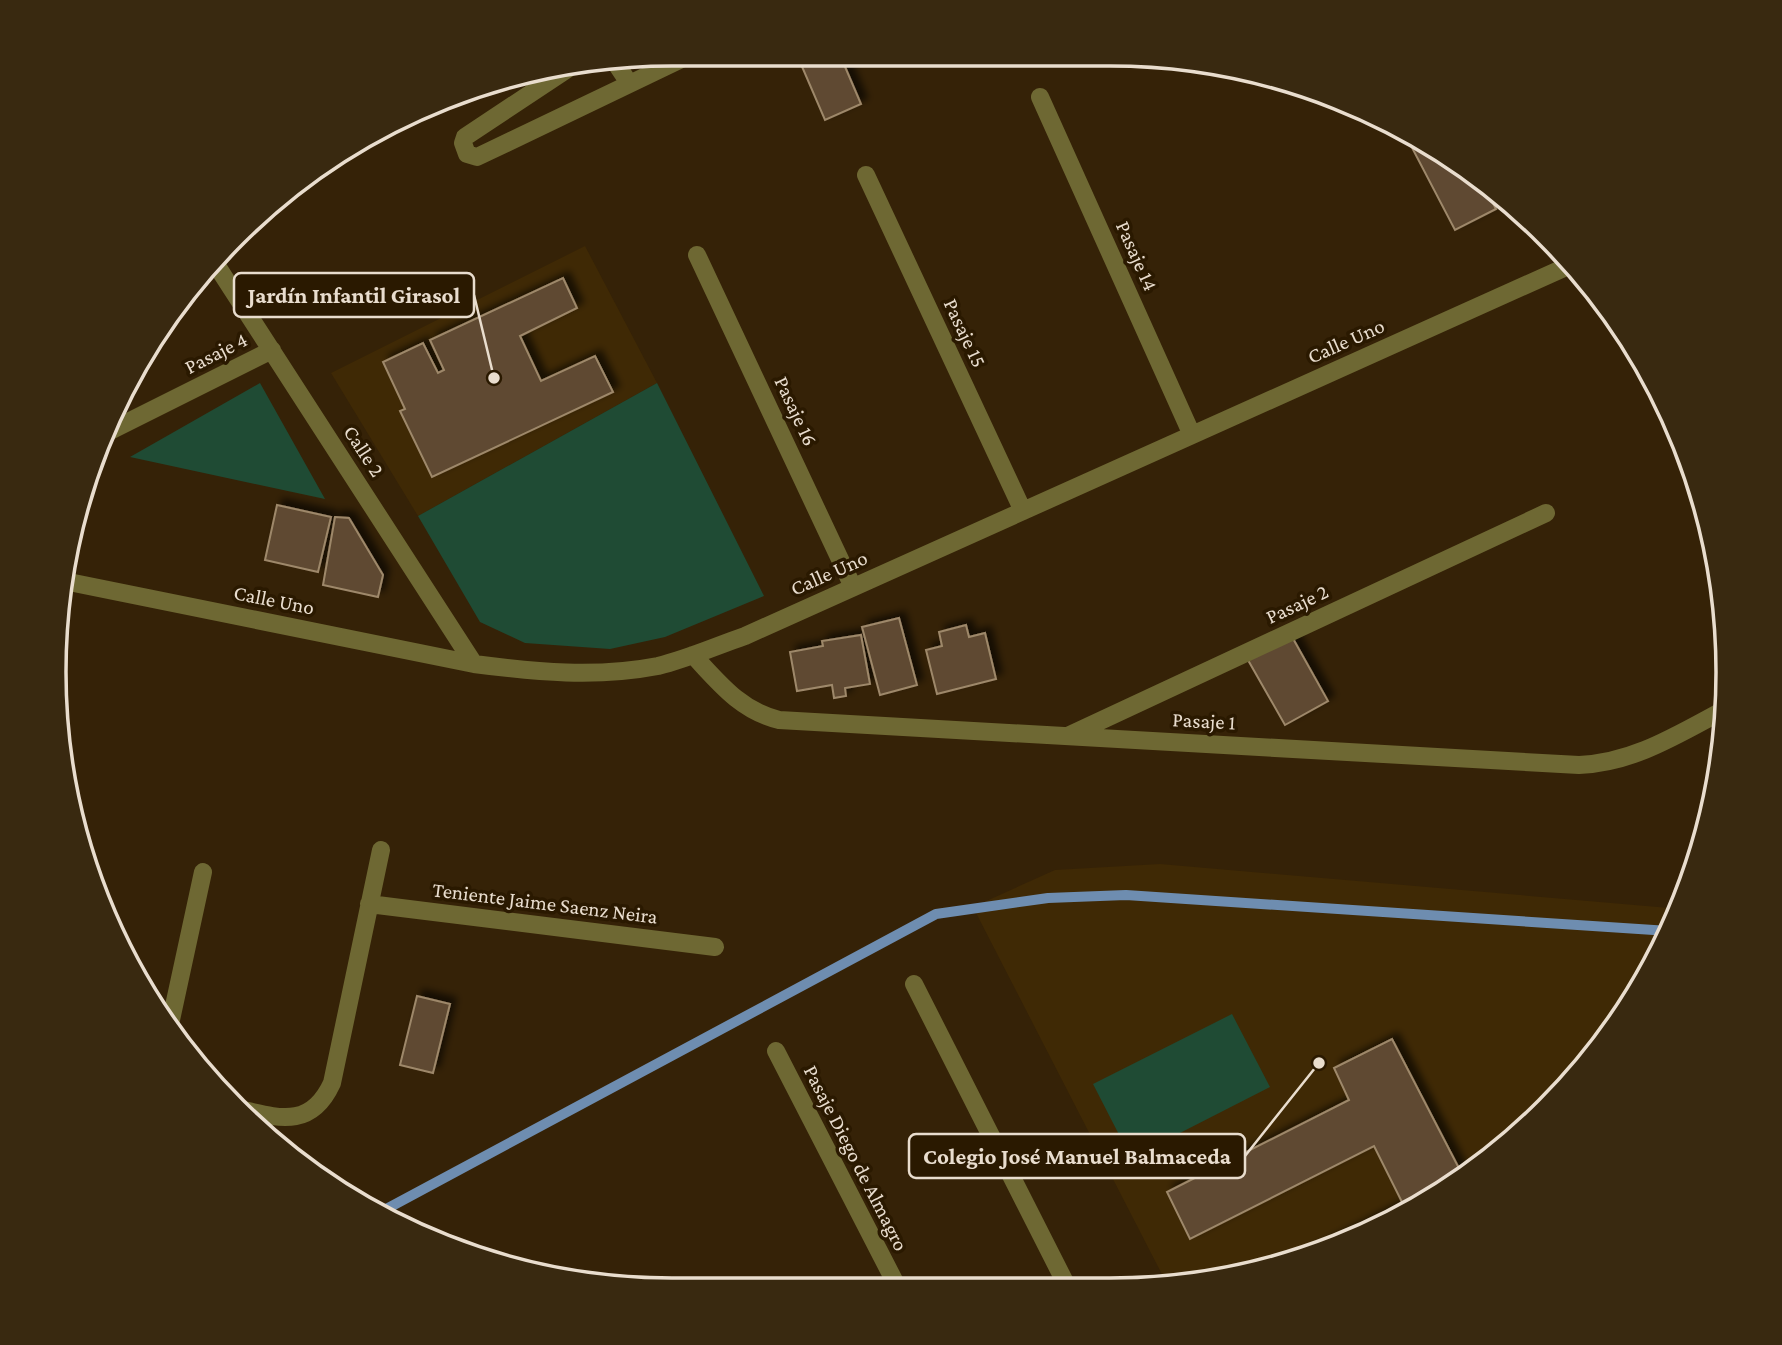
<svg xmlns="http://www.w3.org/2000/svg" width="1782" height="1345" font-family="'Crimson Pro',serif">
	<style>
		.built { fill: #3f2905 }
		.green { fill: #1f4b34 }
		.lines { fill: none; stroke-linecap: round; stroke-linejoin: round }
		.stream { stroke: #6e8db0; stroke-width: 10 }
		.building { fill: #5e4a30; stroke: #9e886b; stroke-width: 2; filter: url(#shadow) }
		.street { stroke: #6e6833; stroke-width: 18 }
		.labels { text-anchor: middle; dominant-baseline: central; stroke-width: 7; stroke-linejoin: round; paint-order: stroke }
		.street-label { font-size: 21px; fill: #e9ddce; stroke: #2a1900 }
		.rim { fill: none; stroke: #e9ddce; stroke-width: 3.5 }
		.leader { fill: none; stroke: #e9ddce; stroke-width: 2.5 }
		.callout-dot { fill: #e9ddce; stroke: #2a1900; stroke-width: 2.5 }
		.callout { fill: #2a1900; stroke: #e9ddce; stroke-width: 2.5 }
		.callout-label { font-size: 23px; text-anchor: middle; font-weight: bold; fill: #e9ddce }
	</style>
	<defs>
		<filter id="shadow"><feDropShadow dx="6" dy="-6" stdDeviation="3.5" flood-color="#0009"/></filter>
	</defs>
	<rect width="100%" height="100%" fill="#352207"/>
	<path class="built" d="M585,246L657,383L418,516L331,373Z
		M1160,864L1681,909L1624,1016L1547,1109L1453,1186L1346,1244L1190,1286H1168L973,907L1055,870Z"/>
	<path class="green" d="M260,383L325,499L130,457Z
		M657,383L764,596L665,637L610,649L525,643L480,622L418,516Z
		M1232,1014L1270,1087L1131,1158L1093,1084Z"/>
	<g class="lines">
		<path class="stream" d="M377,1214L936,914L1048,898L1126,895L1669,931"/>
	</g>
	<path class="building" d="M797,55H840L861,104L825,120Z
		M1414,137L1480,178L1496,209L1455,230L1408,140Z
		M563,278L577,308L520,336L541,381L595,356L613,392L432,477L400,411L405,409L383,362L423,343L438,373L444,370L430,340Z
		M277,505L331,517L318,572L265,560Z
		M335,517L349,518L383,575L378,597L323,585Z
		M899,618L917,685L880,695L862,627Z
		M966,625L969,637L985,633L996,679L937,694L926,650L942,646L939,632Z
		M861,635L870,684L845,688L846,696L834,698L832,685L797,691L790,652L823,646L822,641Z
		M1291,635L1328,701L1285,725L1248,660Z
		M417,996L450,1004L433,1073L400,1065Z
		M1392,1039L1464,1178L1453,1186L1346,1244L1304,1255L1403,1204L1374,1146L1190,1239L1167,1192L1349,1100L1334,1068Z"/>
	<g class="lines">
		<path class="street" d="M615,62L629,83
			M569,68L465,137L463,143L467,154L477,157L692,54
			M1040,97L1192,435
			M866,175L1023,511
			M697,255L853,587
			M215,263L474,664
			M106,433L272,350
			M64,581L474,664C536,672 596,678 658,666C687,659 716,646 745,636L1566,267
			M693,655C719,683 741,711 779,720L1579,765C1633,763 1677,735 1724,710
			M1070,735L1546,513
			M369,904L715,947
			M914,984L1067,1286
			M169,1029L203,872
			M776,1051L897,1286
			M234,1108C276,1117 310,1131 332,1083L381,850"/>
	</g>
	<g class="labels">
		<g class="street-label">
			<text transform="translate(1137 256) rotate(66)">Pasaje 14</text>
			<text transform="translate(965 333) rotate(65)">Pasaje 15</text>
			<text transform="translate(1346 341) rotate(-24)">Calle Uno</text>
			<text transform="translate(216 353) rotate(-27)">Pasaje 4</text>
			<text transform="translate(796 411) rotate(65)">Pasaje 16</text>
			<text transform="translate(364 451) rotate(57)">Calle 2</text>
			<text transform="translate(829 573) rotate(-24)">Calle Uno</text>
			<text transform="translate(274 600) rotate(11)">Calle Uno</text>
			<text transform="translate(1297 604) rotate(-25)">Pasaje 2</text>
			<text transform="translate(1204 721) rotate(3)">Pasaje 1</text>
			<text transform="translate(545 903) rotate(7)">Teniente Jaime Saenz Neira</text>
			<text transform="translate(856 1158) rotate(63)">Pasaje Diego de Almagro</text>
		</g>
	</g>
	<path d="M0 0H1782V1345H0ZM672 66H1110A606 606 0 0 1 1716 672V672A606 606 0 0 1 1110 1278H672A606 606 0 0 1 66 672V672A606 606 0 0 1 672 66Z" fill="#392910" fill-rule="evenodd"/>
	<path class="rim" d="M672 66H1110A606 606 0 0 1 1716 672V672A606 606 0 0 1 1110 1278H672A606 606 0 0 1 66 672V672A606 606 0 0 1 672 66Z"/>
	<path class="leader" d="M494 378L474 295M1319 1063L1245 1156"/>
	<g class="callout-dot">
		<circle cx="494" cy="378" r="7"/>
		<circle cx="1319" cy="1063" r="7"/>
	</g>
	<g class="callout">
		<rect x="234" y="273" width="240" height="44" rx="7"/>
		<rect x="909" y="1134" width="336" height="44" rx="7"/>
	</g>
	<g class="callout-label">
		<text x="354" y="303">Jardín Infantil Girasol</text>
		<text x="1077" y="1164">Colegio José Manuel Balmaceda</text>
	</g>
</svg>
